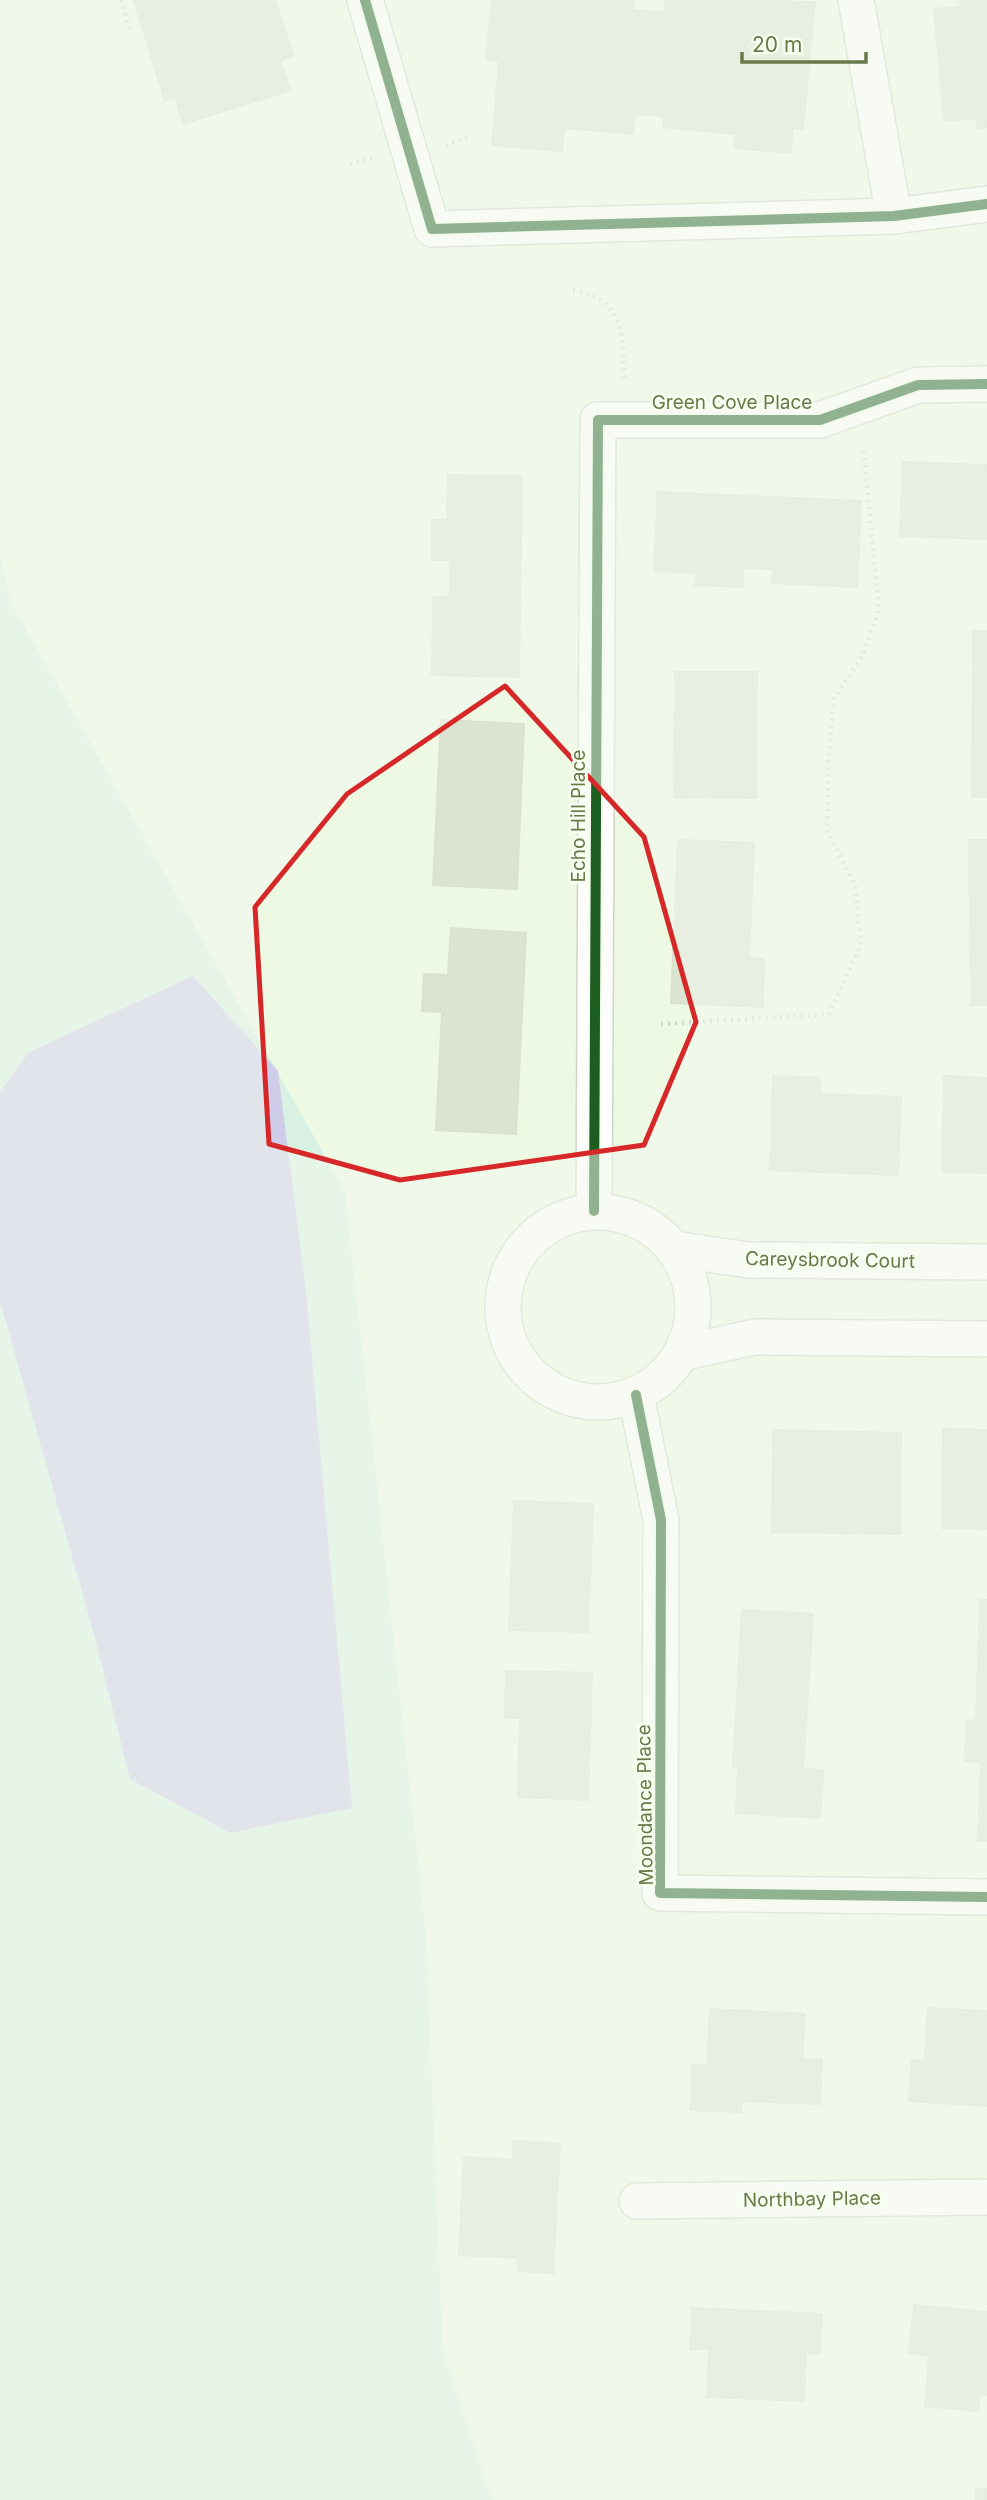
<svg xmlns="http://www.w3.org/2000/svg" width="987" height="2500" font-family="Inter,sans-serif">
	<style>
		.residential { fill: #eef9e4 }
		.green { fill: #d9f1e3 }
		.water { fill: #cfcdea }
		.building { fill: #dbe3d1; stroke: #dae1cf; stroke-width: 2 }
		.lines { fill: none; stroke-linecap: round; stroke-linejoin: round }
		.minor-casing { stroke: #cfd5c7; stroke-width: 38 }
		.path { stroke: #d2d8c8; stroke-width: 4.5; stroke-dasharray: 2 5; stroke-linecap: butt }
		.minor { stroke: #fdfefc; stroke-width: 35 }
		.cycleway-casing { stroke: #f6ffef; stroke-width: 15 }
		.cycleway { stroke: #1b5e20; stroke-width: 10 }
		.marked { fill: none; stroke: #d62828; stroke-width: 5; stroke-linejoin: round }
		.labels { text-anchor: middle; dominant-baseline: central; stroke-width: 6; stroke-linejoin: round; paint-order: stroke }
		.street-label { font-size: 19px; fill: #69794a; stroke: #f6ffef }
	</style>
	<rect width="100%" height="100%" fill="#f2f8ed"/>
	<path class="residential" d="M0,0H987V2500H492L443,2352L426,1934L345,1191L11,603L0,556Z"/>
	<path class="green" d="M0,557L11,603L345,1191L426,1934L443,2352L492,2500H0Z"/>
	<path class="water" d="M193,976L278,1071L306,1292L352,1808L230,1833L130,1779L95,1638L0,1301V1092L29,1052Z"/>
	<path class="building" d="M134,0H275L293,55L280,61L291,90L183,124L175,97L165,101Z
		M492,0H634L633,10L664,12L665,0L815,2L803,129L793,128L791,153L734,148L736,134L663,127L664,116L635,114L633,134L564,128L562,151L492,145L499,61L486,60Z
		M960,0H987V127L977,128L976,118L944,121L934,9L961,7Z
		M903,462L987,465V539L900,536Z
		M448,475L522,476L519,677L432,675L433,597H450V560H432V520H447Z
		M658,492L861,501L857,587L772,583L773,569L743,568V587L695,585L696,573L654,571Z
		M973,631H987V797H972Z
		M675,672H757L756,798L674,797Z
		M441,720L524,724L517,889L433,885Z
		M678,840L754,843L749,958L764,959L763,1007L671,1003Z
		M969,840H987V1005H971Z
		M451,928L526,933L516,1134L436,1130L442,1012L422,1011L424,974L448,975Z
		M773,1076L820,1078V1094L901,1097L898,1175L770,1170Z
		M944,1076L987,1078V1173L942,1172Z
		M943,1429L987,1430V1529L942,1528Z
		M773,1430L901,1433L900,1534L772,1532Z
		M514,1501L593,1504L588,1632L509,1630Z
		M980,1600H987V1841H978L981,1762L965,1761L967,1720L976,1721Z
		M742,1610L813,1614L803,1769L823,1770L820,1818L736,1813L738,1766H733Z
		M506,1671L592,1673L588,1800L518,1797L520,1718H505Z
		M928,2008L987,2011V2106L909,2101L912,2060L925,2061Z
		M710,2009L805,2014L802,2059L822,2060L820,2104L741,2101V2112L691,2110L692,2065L707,2066Z
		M514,2141L560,2144L553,2273L518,2271V2258L459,2255L464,2157L512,2160Z
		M914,2305L987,2312V2395L979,2394L978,2411L925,2406L929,2356L909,2353Z
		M692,2308L822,2314L820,2354L806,2353L804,2401L707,2397L709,2349H690Z
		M976,2489H987V2500H976Z"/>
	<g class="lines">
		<defs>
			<path id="minor" d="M365,0L432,229L894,216L987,204
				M856,0L894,216
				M594,1211L598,420H820L918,385L987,384
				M503 1307a95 95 0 1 1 190 0a95 95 0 1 1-190 0Z
				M674,1249L748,1260L987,1262
				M685,1352L755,1337L987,1339
				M636,1395L661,1520L660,1893L987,1897
				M637,2201L987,2197"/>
		</defs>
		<use href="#minor" class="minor-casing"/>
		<path class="path" d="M121,0L131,34
			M446,146L472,135
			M350,164L373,158
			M573,290C626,299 623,337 624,381
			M661,1024L829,1014L861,945L855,885L827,830L828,767L834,698L863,655L879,610L863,447"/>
		<use href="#minor" class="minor"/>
		<defs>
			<path id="cycleway" d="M365,0L432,229L894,216L987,204
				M594,1211L598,420H820L918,385L987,384
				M636,1395L661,1520L660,1893L987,1897"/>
		</defs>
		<use href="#cycleway" class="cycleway-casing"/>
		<use href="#cycleway" class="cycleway"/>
	</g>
	<path d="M0 0H987V2500H0ZM505,686L644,837L696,1022L644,1145L400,1180L269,1144L255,907L347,794Z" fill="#f2f8ed" fill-opacity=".55" fill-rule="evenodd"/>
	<path class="marked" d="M505,686L644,837L696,1022L644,1145L400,1180L269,1144L255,907L347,794Z"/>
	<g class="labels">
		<g class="street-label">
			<text x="732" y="402">Green Cove Place</text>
			<text transform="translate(578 816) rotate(-90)">Echo Hill Place</text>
			<text transform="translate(830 1260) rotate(1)">Careysbrook Court</text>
			<text transform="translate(645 1805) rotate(-91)">Moondance Place</text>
			<text transform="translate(812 2199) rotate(-1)">Northbay Place</text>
		</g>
	</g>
	<path d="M742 52v10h124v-10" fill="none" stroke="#69794a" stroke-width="3.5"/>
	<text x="752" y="52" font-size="21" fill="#69794a" stroke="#f6ffef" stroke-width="5" paint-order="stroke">20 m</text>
</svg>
